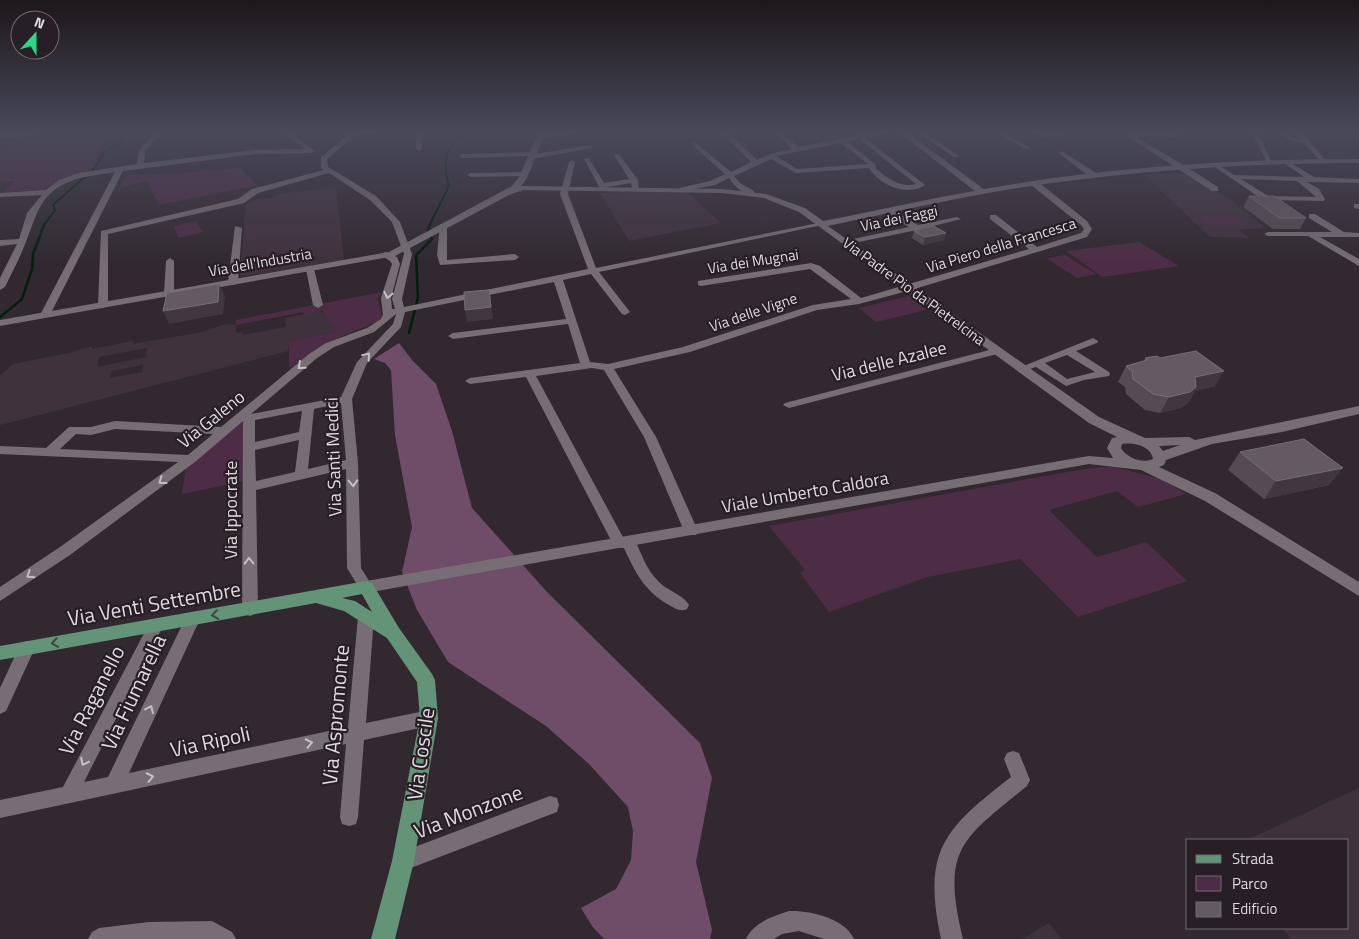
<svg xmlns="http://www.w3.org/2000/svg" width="1359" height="939" font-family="'Titillium Web',sans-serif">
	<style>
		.built { fill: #40323d; fill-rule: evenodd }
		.green { fill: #4d2d46 }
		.forest { fill: #6f4c68 }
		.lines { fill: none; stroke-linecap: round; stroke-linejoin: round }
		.stream-far1 { stroke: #001f0e; stroke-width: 2 }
		.stream { stroke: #001f0e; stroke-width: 2.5 }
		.minor { fill: #776d74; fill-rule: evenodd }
		.tertiary { fill: #776d74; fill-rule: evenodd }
		.primary { fill: #649478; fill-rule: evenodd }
		.wall { fill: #554c53 }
		.shaded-wall { fill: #41373f }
		.building { fill: #645b62; stroke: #776f76 }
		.oneway { stroke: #c5bfc4 }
		.oneway2 { stroke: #3d4843 }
		.labels { text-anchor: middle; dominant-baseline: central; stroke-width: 4.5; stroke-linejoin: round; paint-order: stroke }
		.far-street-label { font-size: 15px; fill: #dfdade; stroke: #281f26 }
		.street-label { font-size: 18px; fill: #dfdade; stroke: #281f26 }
		.near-street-label { font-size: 21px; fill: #dfdade; stroke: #281f26 }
	</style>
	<rect width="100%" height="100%" fill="#322930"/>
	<path class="built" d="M1188,173L1235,203L1266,228L1239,230L1250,238L1210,237L1144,175Z
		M336,187L344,260L240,277L246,204L257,199L276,197L277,194Z
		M622,192H687L721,223L629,241L600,193Z
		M319,311L327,314L336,331L289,342L288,351L0,425V376L13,364L69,353L92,346V349L133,341V344L203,332L225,324L236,325V333L242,332L243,335L286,327L285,318ZM147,348L146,357L97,367L99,357ZM143,365L142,372L110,378L111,371Z
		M1359,788V939H1292L1282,928H1348V840H1247Z
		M1049,923L1062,939H1022Z"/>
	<path class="green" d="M42,131H110L91,170L66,178L42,190L4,192L15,181L0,182V149C16,134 25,141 42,131Z
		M240,168L257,185L159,205L146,181L119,188L127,175L171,174Z
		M1198,216L1238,217L1248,226L1208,225Z
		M196,221L203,232L179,238L173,226Z
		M1139,242L1179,266L1102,277L1066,251Z
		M1065,255L1096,274L1077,278L1046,258Z
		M383,292L377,298L383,319L326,343L291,368L289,366V342L336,331L323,311L304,315L303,312L236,325V320Z
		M909,296L927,310L876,322L859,308Z
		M244,422L245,481L182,494L186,466L238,423Z
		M1114,467L1161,479L1186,494L1138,507L1117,491L1049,510L1097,557L1146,542L1187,581L1078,617L1020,559L927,577L829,612L800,573L805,570L769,526L1090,468Z"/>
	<path class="forest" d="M399,343L412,360L436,384L452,431L472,508L547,592L700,743L712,778L696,862L712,930L710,939H604L592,926L581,908L616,889L631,860L633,831L628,807L589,764L546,726L448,662L417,610L402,572L412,527L395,435L391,370L385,363L374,359Z"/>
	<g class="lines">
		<path class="stream-far1" d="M92,171L105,152L123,141L116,131
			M43,226L55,210L53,205L87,175
			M429,226L449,186C441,159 446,150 465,131"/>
		<path class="stream" d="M0,317L22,299L32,269L33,254L44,225
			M409,333L418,297L416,255L432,239L428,229L430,225"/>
		<path class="minor" d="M39,131L32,136L0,138V134Z
			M156,131H163L145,151L144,163L255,150L305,149L280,131H288L315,151L312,153L255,154L123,171L50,315L45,318L40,315L115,172C98,175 81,176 66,183C36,197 35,223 23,249C18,262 11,274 5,287L0,290V278L17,244L0,246V240L19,239L27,213L42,195L0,197V193L46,190L59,180L79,173L137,164L139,151Z
			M352,131H387L355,136L327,159L328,167L376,196L400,222L412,254L402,299L404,307L588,269L560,194L569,162L572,160L575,162L568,194L596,268L823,222L827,224L599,272L630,312L625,315L622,314L591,274L563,280L590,362L608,364L683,347L813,305L851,299L810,269L701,286L698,285V281L811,263L820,266L861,298L1029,249L990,219V215H996L1037,247L1081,233L1084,229L1081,225L1031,185V181H1037L1087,221L1092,229L1087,237L911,290L859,304L817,310L690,352L614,369L656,437L698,531L696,535H686L684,531L644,437L604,370L592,368L536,376L624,539H634C642,554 646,569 658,581C666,590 684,595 689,605L687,609C680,612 676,609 669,605C645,592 635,572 624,548H615L526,377L470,384L465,381L470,378L580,363L568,324L453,339L448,336L453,333L566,319L554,282L405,312L401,327L367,363L352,399L358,463L361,568L373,587L371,591L366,593L361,591L347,568L346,469L256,490L258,610L255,614L250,616L245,614L242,610L243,421L195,462L70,555L0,601V587L60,547L178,462L0,454V446L46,448L69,427H91L115,421L221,427L309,354L326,343L367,328L381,319L383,315L381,298L392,264L390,261L381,255L385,252L397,257L400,264L391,298L392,309H395L392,299L404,254L392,222L370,200L329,173L258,193L244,203L108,234V305L103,308L98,305L101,231L238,199L252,189L324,170L321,168V157ZM396,314L393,324L357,362L341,397L251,414L317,358L334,347L374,332ZM341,403L346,460L308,469L314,409ZM302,411L299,432L255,442V420ZM115,429L213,434L188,455L60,449L76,434L91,435ZM299,440L295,472L256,481L255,450Z
			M416,131H422V149L419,151L416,149Z
			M569,131H587L539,140L536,138Z
			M644,131H650L651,134L646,135Z
			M720,131H727L757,160L773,153L792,149L774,131H781L798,147L879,131H894L865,138L925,185C908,197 879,185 869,168L796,173L771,159L734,176L740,183L754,191V195C743,195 734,186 729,178L715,185L679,192V188L710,181L725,174L692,145V143H696L731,172L751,162ZM859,139L916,184C899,188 888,178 876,169V165L848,142ZM841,143L868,164L797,169L776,156Z
			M897,131H905L985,190V194H979Z
			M915,131H923L959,156L954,157Z
			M992,131H1001L1031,148L1026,149Z
			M1033,131C1038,131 1061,134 1064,135L1044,138Z
			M1143,131L1182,135L1180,138L1145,135L1136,137L1185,166L1218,187V191H1212L1127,136Z
			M1251,131H1257L1272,163L1267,162Z
			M1282,131H1288L1292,137L1301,138L1295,131H1302L1325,160V162H1321L1304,143L1288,140Z
			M590,145L593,147L592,148L531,159L528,156L462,158L459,156L462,154L532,152L535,154Z
			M1062,151L1096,173V177H1090L1060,154L1059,153Z
			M615,154H619L638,180L639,191H633L631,183L607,187V190H601L584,159L589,158L604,183L629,179L614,155Z
			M1286,160L1314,177L1359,179V183L1307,182L1319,189L1325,199L1324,201L1263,200L1212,165L1217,164L1234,175L1304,177L1284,163L1283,162ZM1241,179L1297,181L1316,197L1268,196Z
			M524,172L528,174L527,176L471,177L467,175L471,173Z
			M1354,204H1359V209L1354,208Z
			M885,209H891L918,225L957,217L961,219L917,230L844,245V241L909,227L885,213Z
			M1309,214H1315L1344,232L1359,233V237H1320L1359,259V266L1308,236H1268L1264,234L1268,232H1332L1309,218Z
			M440,224L447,226V260L515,254L519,257L515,260L440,265L437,255Z
			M235,226L242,228L238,282L233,285L228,282Z
			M170,258L174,261V293L169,296L164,293L166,261Z
			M310,266L314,269L323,305L318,308L313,305L306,269Z
			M1093,338L1098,341L1097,343L1076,351L1109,372L1110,374L1109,376L1084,380L1066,386L1036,367L1021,372L1016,369ZM1067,355L1095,372L1067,379L1045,363Z
			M997,348L1001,349V353L789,408L783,405L785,403Z
			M366,611L371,613L374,617L366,723L429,710L435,713L438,718L435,723L429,726L364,740L358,817L356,824L349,826L342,824L340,817L346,744L0,818V800L63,787L150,622L155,620L160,622L163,626L84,782L108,777L187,615L192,613L197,615L200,619L129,773L348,727L358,617L361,613Z
			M27,641L33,643L35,648L6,711L0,714V688L21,643Z
			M1013,751L1019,753L1030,780L1027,786C961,840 941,849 963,939H941C922,850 944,829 1011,777L1004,759L1007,753Z
			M550,796L557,798L559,805L557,812L403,871L396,868L393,861L396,854Z
			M789,911C809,910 845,918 854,939H824L799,931L782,934L774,939H746C753,923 773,916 789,911Z
			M212,921L232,932L236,939H88L92,932L99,928L149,922Z"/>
		<path class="tertiary" d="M539,131H546L527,178L521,186L722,189L766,194L805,208L823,221C885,209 946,195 1008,185C1124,166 1242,159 1359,159V163C1242,163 1126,171 1011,189C950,199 889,213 828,226L1099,417L1145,438L1189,437L1195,440L1359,406V414L1282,432L1212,444L1166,460L1164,465L1159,467L1215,493L1359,582V596L1205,501L1141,470L1089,464L366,593L360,591L358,587L360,583L366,581L1089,456L1113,458L1107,448L1112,438L1117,437L1089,423L799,212L764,198L722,193L523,190L509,195L395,256L0,326V320L389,252L512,186L519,177ZM1122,444C1134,442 1151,446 1153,459C1142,464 1127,458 1121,448ZM1180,445L1163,451L1159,446Z"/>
		<path class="primary" d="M366,581L372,583L399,628L432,674L435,680L438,718L414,861L395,939H371L392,861L420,718L417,682L387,638L344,611L316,603L0,660V646ZM362,594L372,612L355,601L342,598Z"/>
	</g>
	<path class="wall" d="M1249,196L1306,218L1300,229H1273L1243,207Z
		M914,231L946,233L944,240L923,245L912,238Z
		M1145,358H1160L1215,386L1195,391L1188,403L1181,408L1160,413L1145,410L1126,394L1125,387L1118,382L1126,366L1144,361Z
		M1240,452L1329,485L1264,499L1228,470Z"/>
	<path class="shaded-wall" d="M946,233L944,240L923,245L925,237Z
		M219,284L225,296L223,314L169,324L163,311Z
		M489,290L493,319L467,322L465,310Z
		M1224,371L1215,386L1195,391L1188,403L1181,408L1160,413L1169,397L1195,377Z
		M1343,468L1329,485L1264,499L1276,481Z"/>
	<path class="building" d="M1249,196H1274L1306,218H1279Z
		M934,226L946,233L925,237L914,231Z
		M219,284L218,302L163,311L167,293Z
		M489,290L491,307L465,310L464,292Z
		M1196,351L1224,371L1195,377L1196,387L1190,392L1169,397L1153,394L1133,379L1132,371L1126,366L1147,360L1145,358L1157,356L1160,358Z
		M1304,439L1343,468L1276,481L1240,452Z"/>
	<defs><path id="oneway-chevron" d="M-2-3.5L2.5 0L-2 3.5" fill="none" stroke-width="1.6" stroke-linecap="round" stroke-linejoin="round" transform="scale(1.25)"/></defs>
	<g class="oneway">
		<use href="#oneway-chevron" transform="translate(388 295) rotate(103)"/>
		<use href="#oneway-chevron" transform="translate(367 356) rotate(-50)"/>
		<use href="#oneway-chevron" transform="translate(301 366) rotate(139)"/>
		<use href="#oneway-chevron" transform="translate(162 481) rotate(144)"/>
		<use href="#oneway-chevron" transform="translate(353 483) rotate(88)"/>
		<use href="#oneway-chevron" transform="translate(249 561) rotate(-91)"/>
		<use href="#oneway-chevron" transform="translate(30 575) rotate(146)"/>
		<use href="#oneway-chevron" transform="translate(150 709) rotate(-65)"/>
		<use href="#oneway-chevron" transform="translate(309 743) rotate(-12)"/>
		<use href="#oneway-chevron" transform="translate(84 762) rotate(117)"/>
		<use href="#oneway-chevron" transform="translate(150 777) rotate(-12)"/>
	</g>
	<g class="oneway2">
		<use href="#oneway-chevron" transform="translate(215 615) rotate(171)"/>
		<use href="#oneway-chevron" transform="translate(55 643) rotate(170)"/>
	</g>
	<linearGradient id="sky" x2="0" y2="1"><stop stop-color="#1c171a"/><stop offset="0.5" stop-color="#494959"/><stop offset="1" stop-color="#494959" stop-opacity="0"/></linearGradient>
	<rect width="1359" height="263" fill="url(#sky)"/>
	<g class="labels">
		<g class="far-street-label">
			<text transform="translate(899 218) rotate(-12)">Via dei Faggi</text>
			<text transform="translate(1001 245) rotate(-17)">Via Piero della Francesca</text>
			<text transform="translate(753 261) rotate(-9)">Via dei Mugnai</text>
			<text transform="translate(260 262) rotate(-10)">Via dell'Industria</text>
			<text transform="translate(914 291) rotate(36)">Via Padre Pio da Pietrelcina</text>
			<text transform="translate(753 312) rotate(-19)">Via delle Vigne</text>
		</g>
		<g class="street-label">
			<text transform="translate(889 361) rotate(-14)">Via delle Azalee</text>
			<text transform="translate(211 419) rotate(-39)">Via Galeno</text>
			<text transform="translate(333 457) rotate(-92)">Via Santi Medici</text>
			<text transform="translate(805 492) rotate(-10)">Viale Umberto Caldora</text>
			<text transform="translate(230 510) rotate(-90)">Via Ippocrate</text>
		</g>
		<g class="near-street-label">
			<text transform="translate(154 603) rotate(-10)">Via Venti Settembre</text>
			<text transform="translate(133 692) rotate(-65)">Via Fiumarella</text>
			<text transform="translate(91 700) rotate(-63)">Via Raganello</text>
			<text transform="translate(335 715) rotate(-85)">Via Aspromonte</text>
			<text transform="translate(210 741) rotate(-12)">Via Ripoli</text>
			<text transform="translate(420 754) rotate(-82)">Via Coscile</text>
			<text transform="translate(468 811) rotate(-21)">Via Monzone</text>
		</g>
	</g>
	<rect x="1186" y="839" width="162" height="90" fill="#281f26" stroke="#716a70"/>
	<rect x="1196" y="855" width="25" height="8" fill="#649478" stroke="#716a70"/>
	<text x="1232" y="864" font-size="15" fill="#dfdade">Strada</text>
	<rect x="1196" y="876" width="25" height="15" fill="#4d2d46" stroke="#716a70"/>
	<text x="1232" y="889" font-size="15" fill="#dfdade">Parco</text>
	<rect x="1196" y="902" width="25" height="15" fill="#645b62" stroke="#716a70"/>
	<text x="1232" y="914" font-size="15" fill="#dfdade">Edificio</text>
	<g transform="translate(35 35) rotate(21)"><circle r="24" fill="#281f26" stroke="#716a70"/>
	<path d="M0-4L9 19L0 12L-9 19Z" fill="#2cd884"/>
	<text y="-8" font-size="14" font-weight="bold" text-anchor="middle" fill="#dfdade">N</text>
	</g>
</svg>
